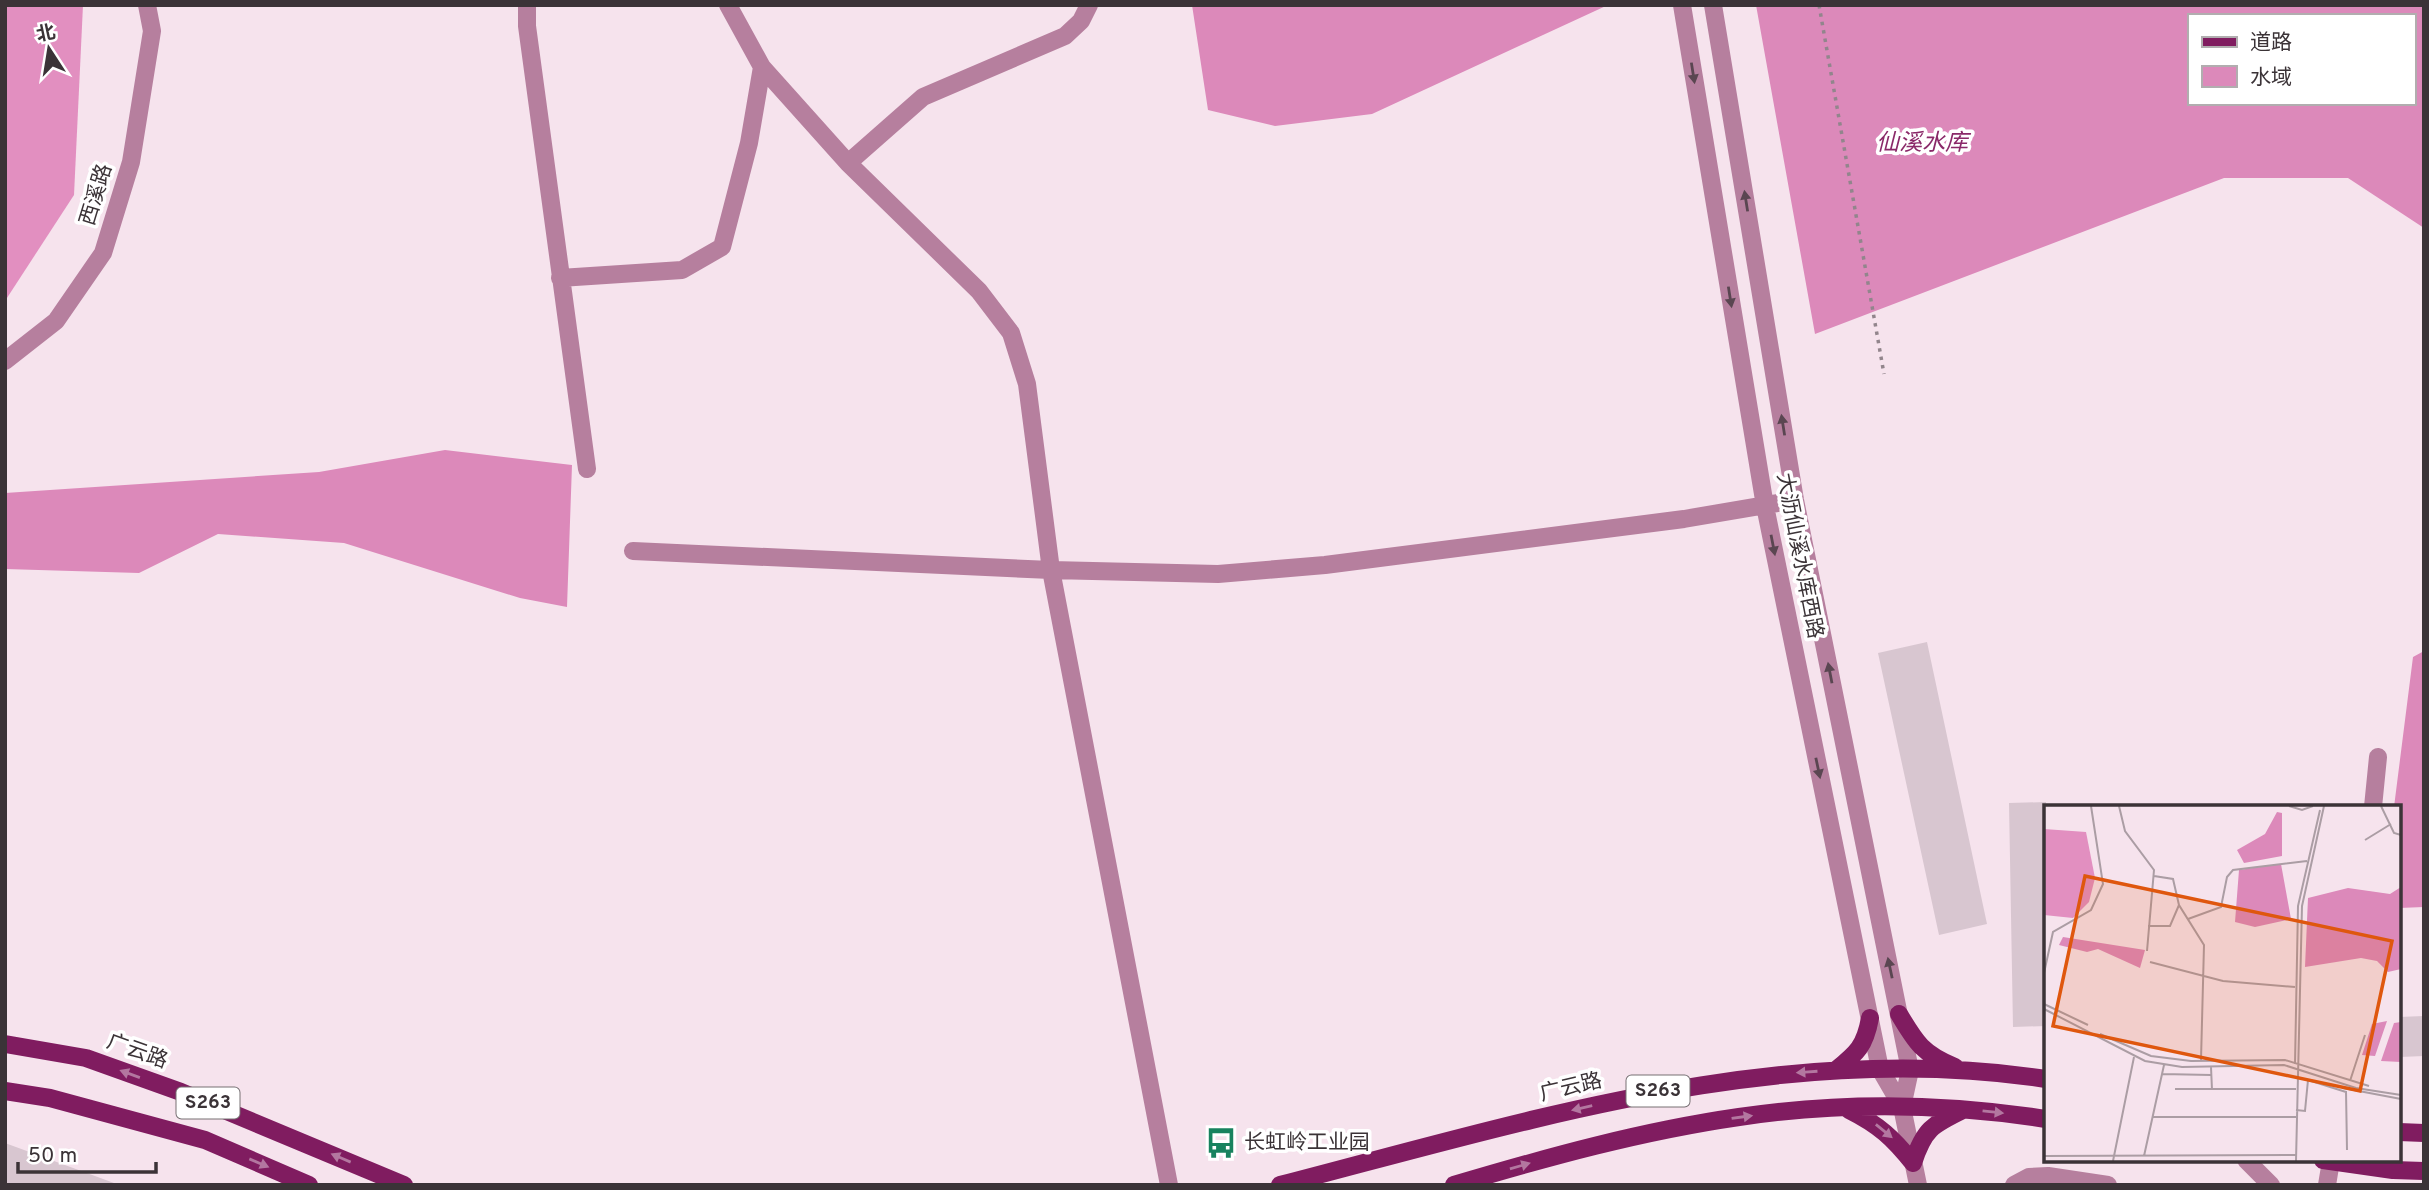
<svg xmlns="http://www.w3.org/2000/svg" width="2429" height="1190" font-family="Overpass,'Noto Sans SC',sans-serif">
	<style>
		.forest { fill: #e28fc0 }
		.water { fill: #dc89ba; fill-rule: evenodd }
		.building { fill: #d8c6d0 }
		.lines { fill: none; stroke-linecap: round; stroke-linejoin: round }
		.path { stroke: #92858c; stroke-width: 3.5; stroke-dasharray: 3.5 5; stroke-linecap: butt }
		.minor { stroke: #b67f9e; stroke-width: 18 }
		.major { stroke: #801c60; stroke-width: 18 }
		.oneway { fill: #5a4651 }
		.oneway2 { fill: #b377a0 }
		.labels { text-anchor: middle; dominant-baseline: central; stroke-width: 7; stroke-linejoin: round; paint-order: stroke }
		.shield { fill: #fff; stroke: #767073; stroke-width: 2 }
		.shield-label { font-size: 19px; font-weight: bold; fill: #3b3337 }
		.street-label { font-size: 21px; fill: #3b3337; stroke: #fff }
		.poi-label { font-size: 21px; fill: #3b3337; stroke: #fff; text-anchor: start }
		.water-label { font-size: 23px; font-style: italic; fill: #8a2969; stroke: #fff }
		.inset-road { fill: none; stroke: #ab9da4; stroke-width: 2 }
		.view { fill: #df570e; fill-opacity: 0.15; stroke: #df570e; stroke-width: 3.5 }
		.inset-edge { fill: none; stroke: #3b3337; stroke-width: 3.5 }
	</style>
	<rect width="100%" height="100%" fill="#f6e3ed"/>
	<path class="forest" d="M5,5H83L74,195L5,301Z"/>
	<path class="water" d="M1192,5H1608L1372,114L1275,126L1208,110Z
		M1756,5H2424V228L2348,178H2224L1815,334ZM2189,16H2413V103H2189Z
		M445,450L572,465L567,607L520,598L344,543L218,534L139,573L5,569V493L319,472Z
		M2424,651V907L2399,908V807H2394L2413,657Z"/>
	<path class="building" d="M1927,642L1987,924L1939,935L1878,653Z
		M2046,802V1026L2013,1027L2009,803Z
		M2424,1016V1056L2400,1057L2399,1017Z
		M5,1143L114,1183V1185H5Z"/>
	<g class="lines">
		<path class="path" d="M1819,5L1884,374"/>
		<path class="minor" d="M527,5V26L587,469
			M728,5L762,67L848,163L979,291L1011,333L1027,384L1051,570L1169,1185
			M1682,5L1765,506L1880,1069L1902,1107
			M1713,5L1795,500L1910,1070L1902,1107L1918,1185
			M848,163L923,97L1065,36L1081,21L1089,5
			M560,278L682,270L722,247L749,143L762,67
			M5,361L56,321L103,253L131,162L152,31L147,5
			M633,551L1051,570L1218,574L1325,565L1684,519L1795,500
			M2373,807L2378,757
			M2246,1160L2271,1185
			M2014,1185L2029,1177L2048,1176L2108,1185
			M2327,1185L2331,1161"/>
		<path class="major" d="M1899,1014C1916,1043 1923,1054 1955,1067
			M5,1044L86,1058L181,1092L404,1185
			M1836,1070C1857,1053 1865,1046 1870,1018
			M5,1091L50,1098L205,1140L309,1185
			M1849,1110C1879,1125 1893,1138 1913,1163
			M2399,1132L2424,1133
			M2323,1160L2393,1170L2424,1171
			M1913,1163C1924,1129 1932,1125 1963,1110
			M1280,1185C1531,1120 1785,1039 2046,1079
			M1454,1185C1548,1157 1642,1131 1739,1117C1839,1102 1945,1103 2046,1119"/>
	</g>
	<defs><path id="oneway-solid" d="M-6-.8H1V-3.2L6.5 0L1 3.2V.8H-6Z" transform="scale(1.75)"/></defs>
	<g class="oneway">
		<use href="#oneway-solid" transform="translate(1693 73) rotate(81)"/>
		<use href="#oneway-solid" transform="translate(1746 201) rotate(-99)"/>
		<use href="#oneway-solid" transform="translate(1730 297) rotate(81)"/>
		<use href="#oneway-solid" transform="translate(1783 425) rotate(-99)"/>
		<use href="#oneway-solid" transform="translate(1773 545) rotate(79)"/>
		<use href="#oneway-solid" transform="translate(1830 673) rotate(-101)"/>
		<use href="#oneway-solid" transform="translate(1818 768) rotate(78)"/>
		<use href="#oneway-solid" transform="translate(1890 968) rotate(-102)"/>
	</g>
	<g class="oneway2">
		<use href="#oneway-solid" transform="translate(1807 1072) rotate(176)"/>
		<use href="#oneway-solid" transform="translate(130 1074) rotate(-160)"/>
		<use href="#oneway-solid" transform="translate(1582 1108) rotate(167)"/>
		<use href="#oneway-solid" transform="translate(1993 1112) rotate(6)"/>
		<use href="#oneway-solid" transform="translate(1742 1117) rotate(-8)"/>
		<use href="#oneway-solid" transform="translate(1884 1131) rotate(39)"/>
		<use href="#oneway-solid" transform="translate(341 1158) rotate(-157)"/>
		<use href="#oneway-solid" transform="translate(259 1163) rotate(23)"/>
		<use href="#oneway-solid" transform="translate(1520 1166) rotate(-16)"/>
	</g>
	<defs>
		<symbol id="bus-bare" viewBox="-9 -9 18 18"><path d="M-5-6H5V4H4V6H2V4H-2V6H-4V4H-5ZM-3.5-4V0h7V-4ZM-3.5 1.2v1.5H-2V1.2ZM2 1.2v1.5H3.5V1.2Z" fill="#18825e" stroke="#fff" stroke-width="2.5" paint-order="stroke"/></symbol>
	</defs>
	<g fill-rule="evenodd">
		<use href="#bus-bare" x="1199" y="1121" width="44" height="44"/>
	</g>
	<g class="labels">
		<g class="shield">
			<rect x="1626.5" y="1075.5" width="63" height="31" rx="5"/>
			<rect x="176.5" y="1087.5" width="63" height="31" rx="5"/>
		</g>
		<g class="shield-label">
			<text x="1658" y="1091">S263</text>
			<text x="208" y="1103">S263</text>
		</g>
		<g class="street-label">
			<text transform="translate(97 195) rotate(-73)">西溪路</text>
			<text transform="translate(1799 556) rotate(79)">大沥仙溪水库西路</text>
			<text transform="translate(137 1052) rotate(20)">广云路</text>
			<text transform="translate(1571 1088) rotate(-13)">广云路</text>
		</g>
		<g class="poi-label">
			<text x="1244" y="1143">长虹岭工业园</text>
		</g>
		<g class="water-label">
			<text x="1922" y="144">仙溪水库</text>
		</g>
	</g>
	<g transform="translate(2044 805)">
		<rect width="357" height="357" fill="#f6e3ed"/>
		<path d="M0,24L42,27L51,73L45,97L29,113L0,110Z" fill="#e28fc0"/>
		<path d="M233,7L238,8V51L200,58L193,45L221,29ZM237,59L247,114L211,122L191,117L195,65ZM357,82V164L344,167L333,156L317,153L261,162L264,93L304,83L346,89ZM19,132L101,145L96,163L54,144L43,147L15,140ZM343,216L331,251L318,250L328,219ZM357,217V257L337,256L350,218Z" fill="#dc89ba"/>
		<path class="inset-road" d="M75,1L81,26L110,65L103,146M245,1L258,5L269,1M337,1L350,28L357,30M321,35L347,19M110,71L129,74L135,100L160,140L157,255M144,114L177,102L183,72L189,65L263,56M104,121H126L135,100M106,157L179,176L251,182M0,168L9,127L47,105L59,79L47,1M0,199L44,220M0,204L101,256L138,262L240,260L312,283L357,290M56,229L107,251L147,256L241,255L325,281M251,259L254,101L276,5M167,262L168,285M118,269L167,270M306,276L321,230M299,283L357,294M131,284H252M302,286L303,345M252,305L261,306L264,275L302,287M109,312H252M0,351L252,350M100,351L120,260M69,356L90,252M252,356L258,101L280,1"/>
		<path class="view" d="M41,71L348,136L316,286L9,221Z"/>
		<rect width="357" height="357" class="inset-edge"/>
	</g>
	<rect width="2429" height="1190" fill="none" stroke="#3b3337" stroke-width="14"/>
	<rect x="2188" y="14" width="228" height="91" fill="#ffffff" stroke="#b1adaf" stroke-width="2"/>
	<rect x="2202" y="37" width="35" height="10" fill="#801c60" stroke="#b1adaf" stroke-width="2"/>
	<text x="2250" y="49" font-size="21" fill="#3b3337">道路</text>
	<rect x="2202" y="66" width="35" height="21" fill="#dc89ba" stroke="#b1adaf" stroke-width="2"/>
	<text x="2250" y="84" font-size="21" fill="#3b3337">水域</text>
	<g transform="translate(49 49) rotate(348)" stroke="#ffffff" stroke-width="5" paint-order="stroke">
	<path d="M0-5L12 26L0 18L-12 26Z" fill="#3b3337"/>
	<text y="-10" font-size="19" font-weight="bold" text-anchor="middle" fill="#3b3337">北</text>
	</g>
	<path d="M18 1162v10h138v-10" fill="none" stroke="#3b3337" stroke-width="3.5"/>
	<text x="28" y="1162" font-size="21" fill="#3b3337" stroke="#ffffff" stroke-width="5" paint-order="stroke">50 m</text>
</svg>
